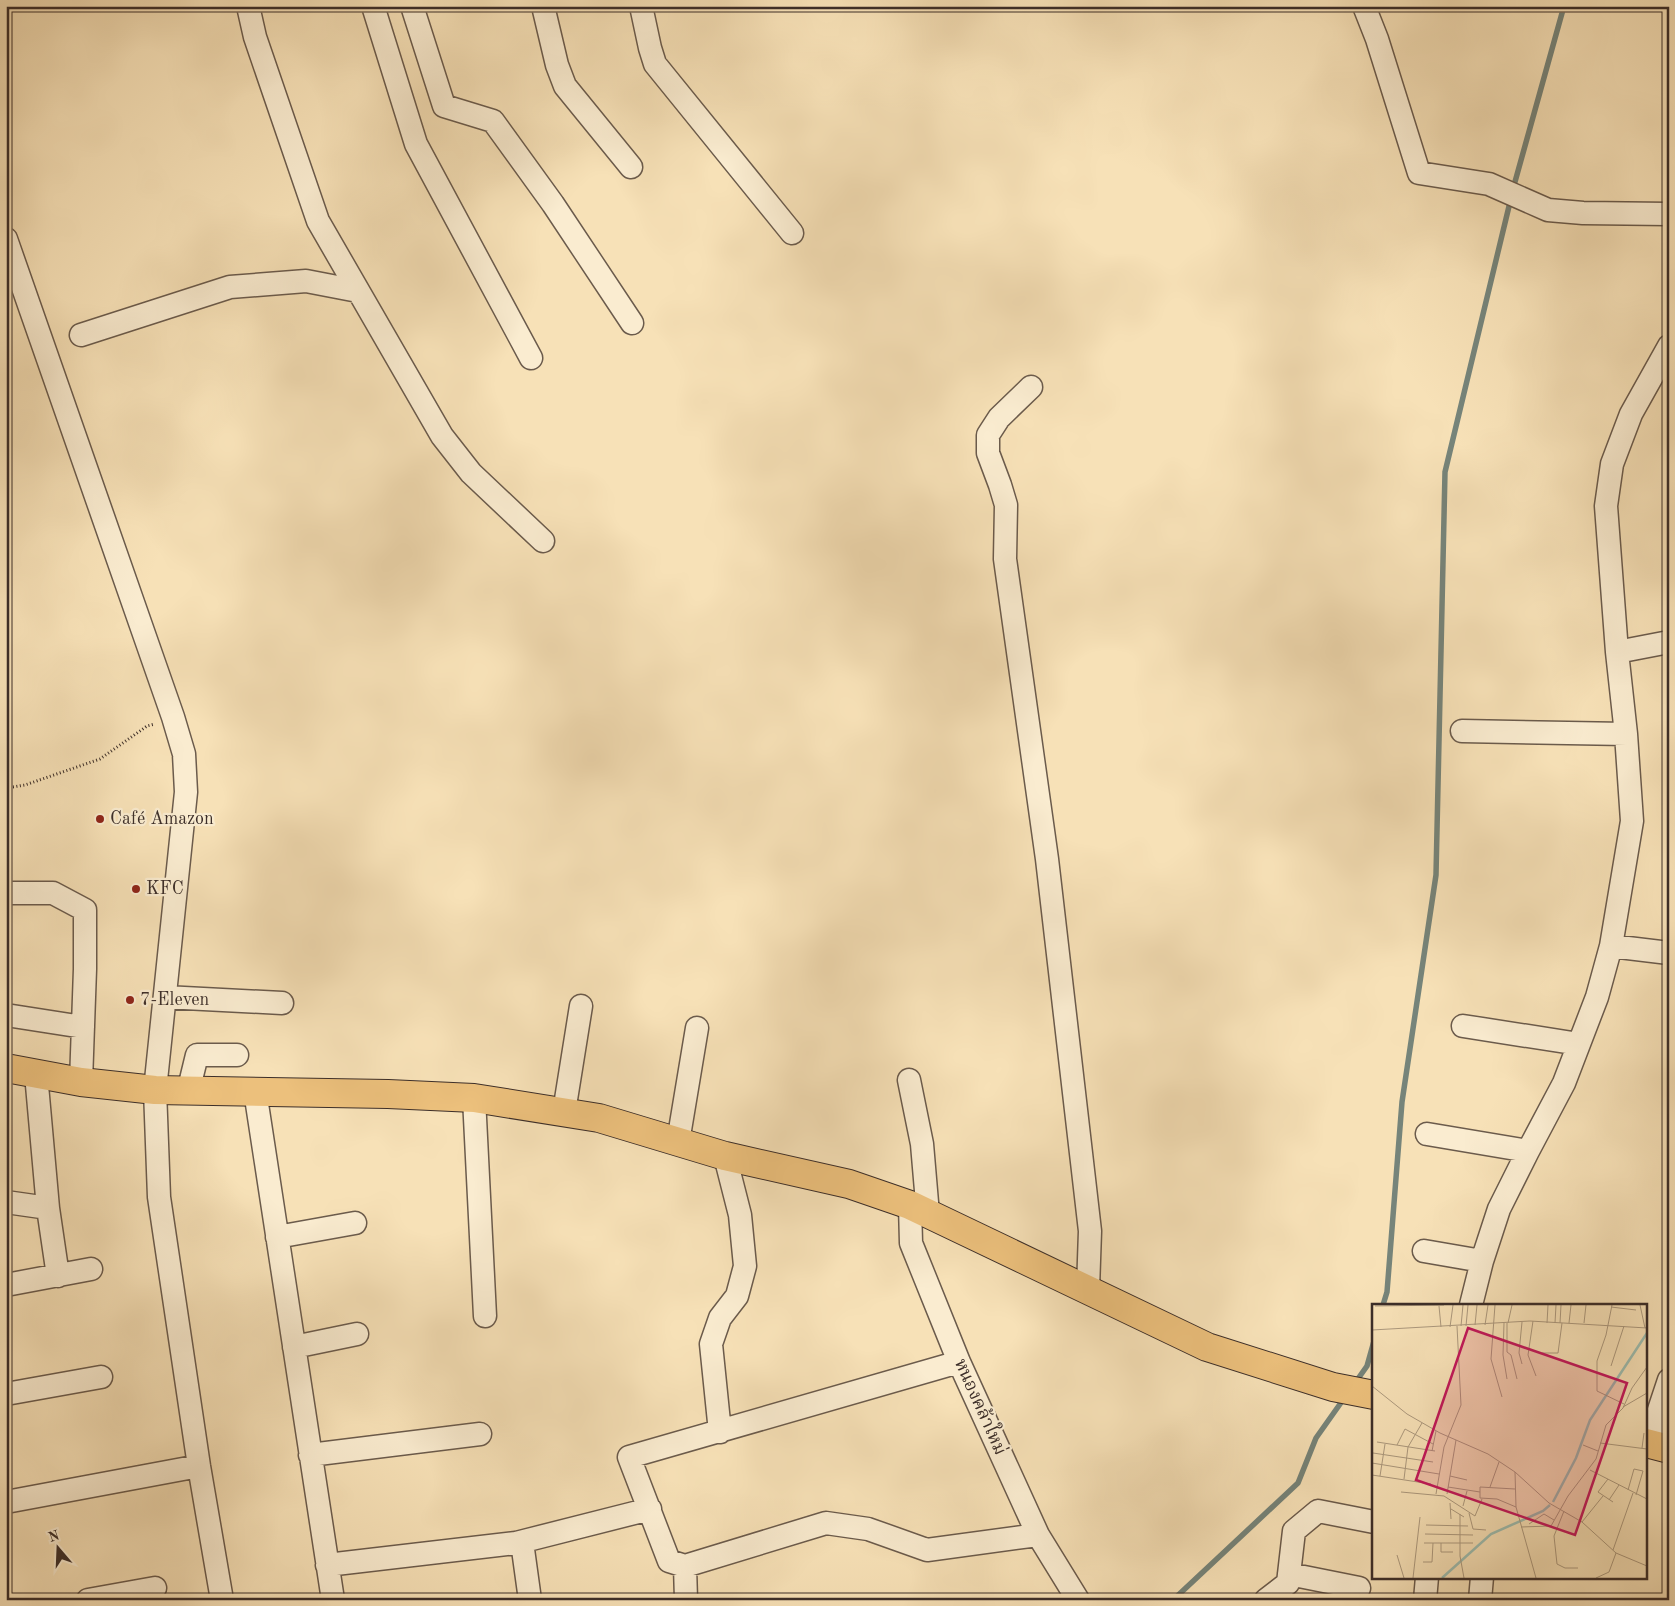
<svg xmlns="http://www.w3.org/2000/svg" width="1675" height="1606" font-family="'Old Standard TT','Noto Serif Thai',serif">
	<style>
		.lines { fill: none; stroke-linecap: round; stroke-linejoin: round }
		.stream { stroke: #76847a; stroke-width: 5.5 }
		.minor-casing { stroke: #6b5b4c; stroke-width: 25 }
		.major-casing { stroke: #3c2e29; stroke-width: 30 }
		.path { stroke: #3c2e29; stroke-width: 3; stroke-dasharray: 1 2.5; stroke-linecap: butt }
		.minor { stroke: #faecd0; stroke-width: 22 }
		.major { stroke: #ecc07c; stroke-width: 28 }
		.poi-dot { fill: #8f2418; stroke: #faecd0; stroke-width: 2 }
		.labels { text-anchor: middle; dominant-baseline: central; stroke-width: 4.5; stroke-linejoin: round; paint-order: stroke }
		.poi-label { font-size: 18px; fill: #3c2e29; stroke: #faecd0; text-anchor: start }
		.street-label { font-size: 18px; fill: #3c2e29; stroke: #faecd0 }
		.inset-river { fill: none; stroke: #9dbdb0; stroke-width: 2.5 }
		.inset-road { fill: none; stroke: #ac997e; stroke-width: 1 }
		.view { fill: #c2185b; fill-opacity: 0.15; stroke: #c2185b; stroke-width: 2.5 }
		.inset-edge { fill: none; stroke: #3c2e29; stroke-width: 2.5 }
	</style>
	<rect width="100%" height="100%" fill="#f7e1b7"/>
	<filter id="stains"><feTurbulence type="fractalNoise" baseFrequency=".004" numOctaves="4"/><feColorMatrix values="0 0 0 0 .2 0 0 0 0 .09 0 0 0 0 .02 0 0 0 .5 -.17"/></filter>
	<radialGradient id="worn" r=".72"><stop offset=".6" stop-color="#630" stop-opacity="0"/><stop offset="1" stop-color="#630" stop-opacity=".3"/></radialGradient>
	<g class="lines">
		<path class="stream" d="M1513,189L1564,6
			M1383,1305L1387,1292L1402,1102L1436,875L1445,472L1511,198
			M1355,1383L1367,1366L1374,1341
			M1173,1600L1298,1483L1316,1438L1345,1397"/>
		<defs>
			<path id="minor" d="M248,6L255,37L318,221L442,436L471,473L543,541
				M373,6L416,144L531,358
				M412,6L444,106L493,121L553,204L632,323
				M543,6L557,65L565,86L631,167
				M641,6L650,48L655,64L792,233
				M1364,6L1377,39L1419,173L1489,184L1548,210L1583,213L1669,214
				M6,239L173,717L184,754L186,792L155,1090L159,1197L199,1466L222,1600
				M81,335L230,287L306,281L358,291
				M1031,387L999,418L988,435V453L1000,485L1006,505L1005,559L1047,859L1090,1231L1088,1289
				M1617,652L1669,642
				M1462,731L1626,734
				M6,893H53L85,910V969L81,1082
				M1611,946L1669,953
				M165,997L282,1003
				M6,1015L83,1027
				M1463,1026L1579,1044
				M36,1074L48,1208L58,1276
				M909,1080L922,1144L928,1214
				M255,1091L333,1600
				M188,1092L197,1055H237
				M474,1098L485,1316
				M564,1112L581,1006
				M1427,1134L1528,1151
				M678,1142L697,1028
				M6,1202L48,1208
				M910,1205L911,1243L959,1362L1038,1535L1078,1600
				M277,1237L355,1223
				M1424,1251L1482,1261
				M6,1285L91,1269
				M1471,1305L1482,1261L1499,1209L1528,1151L1564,1083L1597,997L1611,946L1632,821L1626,734L1617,652L1606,506L1612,464L1631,414L1669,346
				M294,1347L357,1334
				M959,1362L629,1457L669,1561L685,1566L826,1523L868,1529L927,1550L1038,1535
				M6,1394L101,1377
				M720,1432L711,1344L720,1318L737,1296L745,1266L740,1215L725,1156
				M1648,1443L1669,1380
				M310,1455L480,1434
				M6,1502L199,1466
				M522,1542L530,1600
				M327,1565L516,1543L650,1509
				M685,1566L686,1600
				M1289,1574L1359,1588
				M88,1600L155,1588
				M1266,1600L1288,1583L1294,1531L1318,1511L1374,1522
				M1425,1600L1427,1577
				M1480,1600L1482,1577"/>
			<path id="major" d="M6,1068L81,1082L155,1090L388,1094L474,1098L599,1118L725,1156L849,1184L910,1205L1207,1347L1333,1387L1374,1395
				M1646,1443L1669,1449"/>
		</defs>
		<use href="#minor" class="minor-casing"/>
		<use href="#major" class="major-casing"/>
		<path class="path" d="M6,788L25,785L100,759L147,726L155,724"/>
		<use href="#minor" class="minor"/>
		<use href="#major" class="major"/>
	</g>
	<g class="poi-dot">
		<circle cx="100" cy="819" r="5"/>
		<circle cx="136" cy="889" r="5"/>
		<circle cx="130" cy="1000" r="5"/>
	</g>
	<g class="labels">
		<g class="poi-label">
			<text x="110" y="819">Café Amazon</text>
			<text x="146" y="889">KFC</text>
			<text x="140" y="1000">7-Eleven</text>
		</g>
		<g class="street-label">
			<text transform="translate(980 1407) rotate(66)">หนองคล้าใหม่</text>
		</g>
	</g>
	<g transform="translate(1372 1304)">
		<rect width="275" height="275" fill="#f7e1b7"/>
		<path class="inset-river" d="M181,198L204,154L218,116L275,29M70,274L119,230L171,207L178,201"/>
		<path class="inset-road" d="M123,1L119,55L130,93M240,1L234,31L225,57V87L252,100M268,1L273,24M3,2L72,1M67,2L69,23M239,3L264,6M161,17L156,51L164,72M150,18L147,49L150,60M132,19L131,51L135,75M135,19V48L139,51L145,75M136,19L140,1M175,19L176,1M183,19L184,1M188,19L189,1M197,19L199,1M212,19L214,1M103,21L105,1M113,21L116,1M89,22L91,1M94,22L96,1M78,23L81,1M0,26L158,17L275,24M170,49H186L190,19M239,62L252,22M0,82L35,110L68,129L116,150L143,168L177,199L210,218L244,249L275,262M251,103L275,89M5,138L63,147M228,139L275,145M25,141L33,125L61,140M211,141L226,147M270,144L272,129M60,147L64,127M1,149L61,158M0,159L67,170M218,166L275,195M143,168L144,203L164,274M0,171L59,180M8,172L13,140M78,172L95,176M32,175L36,143L50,119M236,175L226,188L241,198M76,183L108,188M118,183L127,158M143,185L108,183V194L125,195L144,203M256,186L262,165L271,167L264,191M29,188L72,192L103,212L110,195M64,190L72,143L89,101L85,22M75,190L84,136M237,196L247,181M78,199L79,215M91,202L95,187M79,205L92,213M192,207L182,232L185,260L193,264H206M97,209L101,225L114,226M88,210V252L92,274M210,218L231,192M157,220L172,210L182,216M54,221L96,222M149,223L179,222L196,192L224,155L234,121L251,104L260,84L275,63M53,230L101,231M52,239H101M69,239V248H81M241,246L261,189M25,251L32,274M51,258H60L61,239M41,274L48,213M224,274L237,268L244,249"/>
		<path class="view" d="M96,24L255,79L203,231L44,176Z"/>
		<rect width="275" height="275" class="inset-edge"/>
	</g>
	<rect width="1675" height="1606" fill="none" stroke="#f7e1b7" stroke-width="25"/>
	<rect x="8" y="8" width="1660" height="1591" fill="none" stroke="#3c2e29" stroke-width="2.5"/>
	<rect x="12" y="12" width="1650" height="1581" fill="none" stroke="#3c2e29"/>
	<g transform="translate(58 1548) rotate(341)" stroke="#faecd0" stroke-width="4" paint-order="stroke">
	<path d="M0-4L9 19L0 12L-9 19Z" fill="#3c2e29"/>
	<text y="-8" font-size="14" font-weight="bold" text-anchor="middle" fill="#3c2e29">N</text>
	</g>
	<rect width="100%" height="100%" filter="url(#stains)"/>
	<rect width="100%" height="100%" fill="url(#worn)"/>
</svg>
